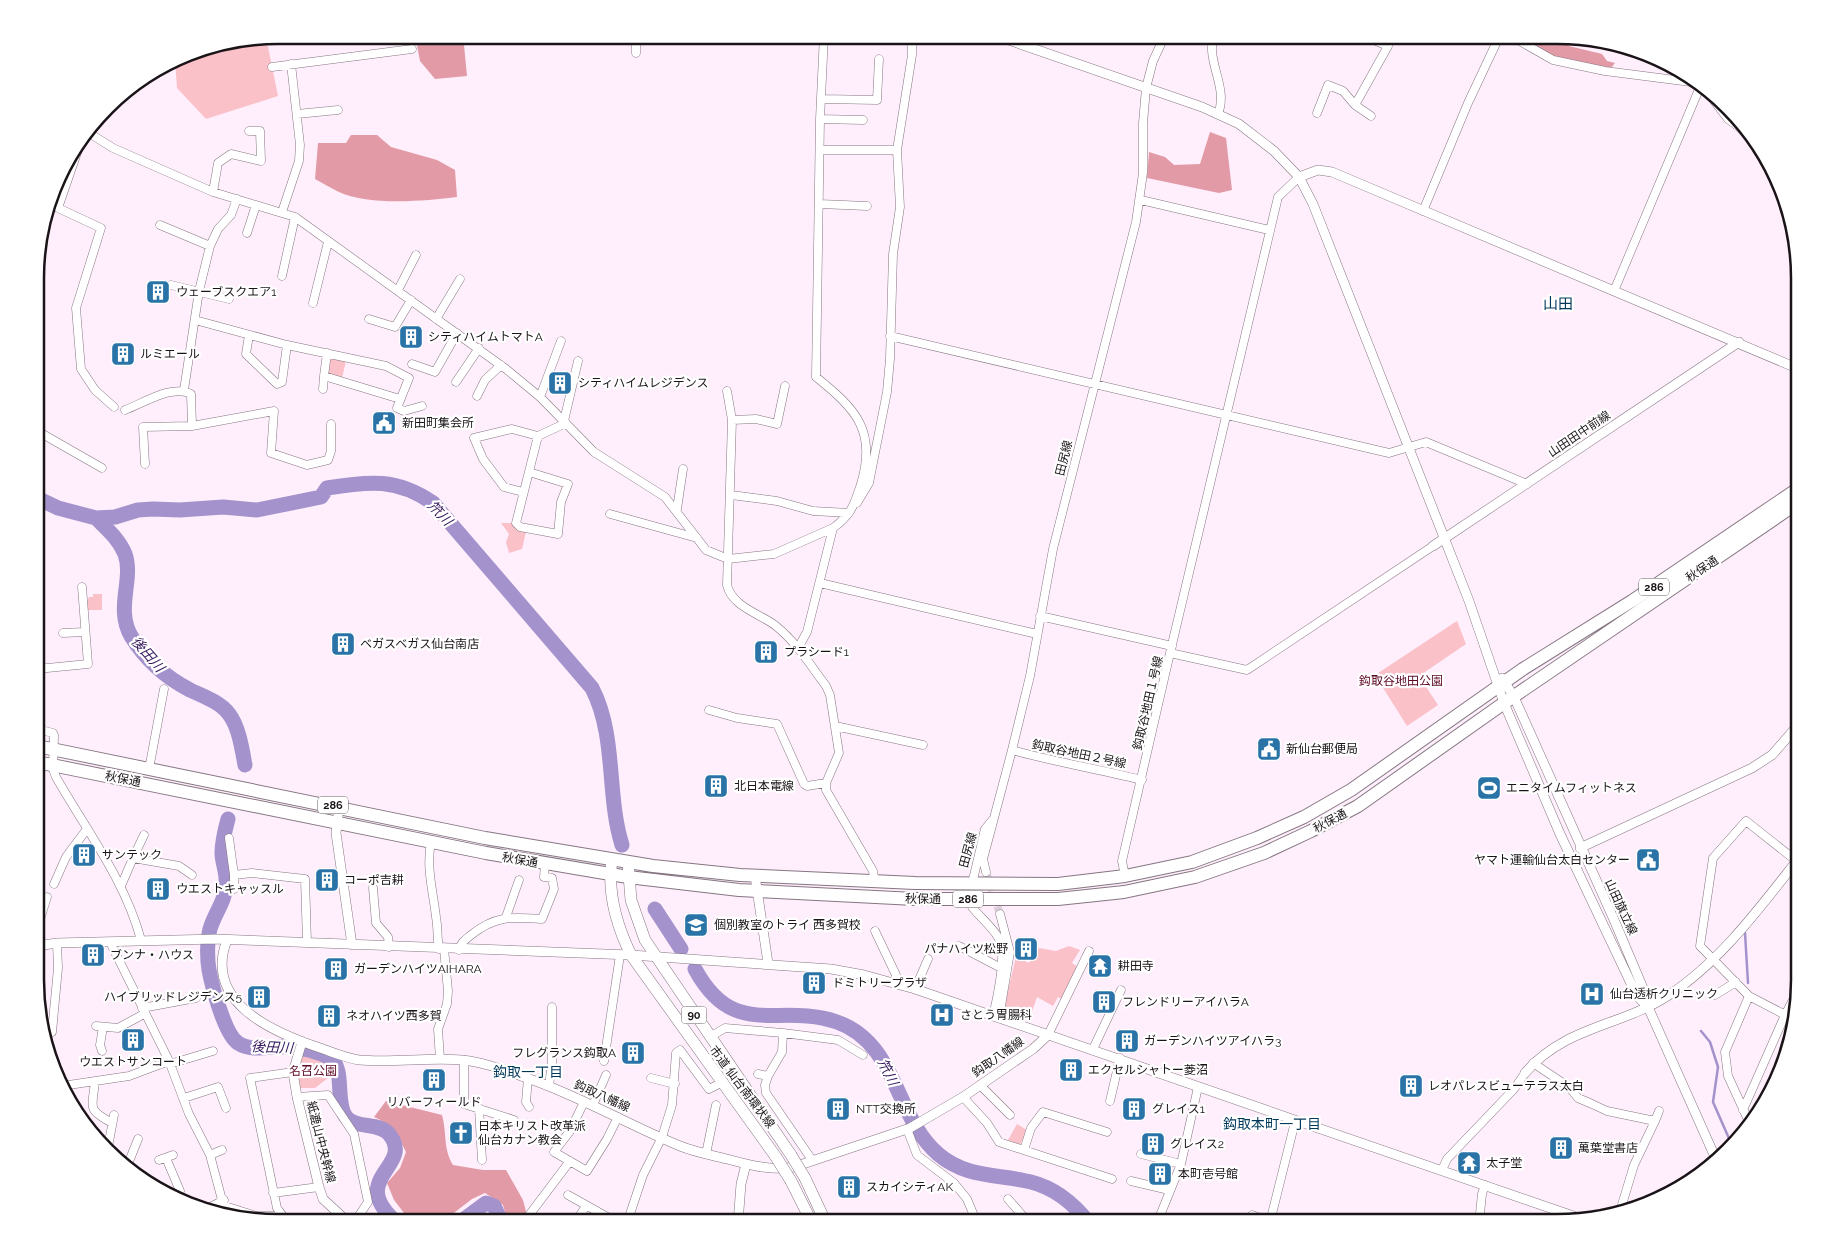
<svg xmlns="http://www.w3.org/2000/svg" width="1835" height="1258" font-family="Raleway,'Noto Sans JP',sans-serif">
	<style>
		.green { fill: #fac1c9 }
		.forest { fill: #e29ba6 }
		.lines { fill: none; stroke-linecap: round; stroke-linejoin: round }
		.stream { stroke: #a392cc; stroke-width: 2.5 }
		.river { stroke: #a392cc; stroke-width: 15 }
		.minor-tunnel { stroke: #ddcdd9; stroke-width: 8; stroke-dasharray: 8 4; stroke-linecap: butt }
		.minor-casing { stroke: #857682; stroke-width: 9 }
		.tertiary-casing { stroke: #857682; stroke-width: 10 }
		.primary-casing { stroke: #857682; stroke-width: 12 }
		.trunk-casing { stroke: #857682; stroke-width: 14 }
		.minor { stroke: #fff; stroke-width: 8 }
		.tertiary { stroke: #fff; stroke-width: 9 }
		.primary { stroke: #fff; stroke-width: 11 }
		.trunk { stroke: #fff; stroke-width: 12 }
		.primary-bridge-casing { stroke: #857682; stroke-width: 12; stroke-linecap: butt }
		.primary-bridge { stroke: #fff; stroke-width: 11 }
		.labels { text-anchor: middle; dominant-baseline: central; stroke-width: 4.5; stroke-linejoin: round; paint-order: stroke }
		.shield { fill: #fff; stroke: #5f5a5d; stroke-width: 1 }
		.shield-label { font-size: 11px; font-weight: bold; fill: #1a1418 }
		.poi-label { font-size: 12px; fill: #1a1418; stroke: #fff; text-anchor: start }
		.street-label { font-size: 12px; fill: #1a1418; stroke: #fff }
		.park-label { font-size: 12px; fill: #5e0a25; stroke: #fff }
		.water-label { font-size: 14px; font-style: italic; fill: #34185d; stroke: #fff }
		.neighbourhood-label { font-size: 14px; fill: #00385a; stroke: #fff }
		.quarter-label { font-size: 15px; fill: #00385a; stroke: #fff }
		.rim { fill: none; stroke: #1a1418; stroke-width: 2.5 }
	</style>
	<rect width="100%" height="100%" fill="#ffeefb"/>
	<path class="green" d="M266,37L278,96L206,119L177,88L175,60L185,53Z
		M332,358L346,361L342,378L331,375L328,371L329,361Z
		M501,523H512L516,530L526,532L522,549L509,553L506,542L509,534Z
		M93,594H102V610H87V602L89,597H93Z
		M1457,621L1466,644L1419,676L1438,705L1407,726L1375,675Z
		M1069,946L1080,950L1072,963L1078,967L1061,999L1058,997L1053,1006L1037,997L1029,1020L1003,1011L1016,957L1029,963L1039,948L1056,951Z
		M303,1053L327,1060L334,1066L332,1075L315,1088H299L297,1073Z
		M1017,1124L1027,1130L1020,1145L1008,1140Z
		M874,1215L896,1217L897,1223H871Z"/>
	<path class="forest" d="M415,35H463L467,76L435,79L420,61Z
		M1514,35H1544L1567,43L1569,46L1602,54L1607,61L1615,63L1611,68L1552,56Z
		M1210,132L1226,138L1232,190L1219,193L1147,178L1149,152L1165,157L1174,165L1200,164Z
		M351,135H377L391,147L437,160L455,170L457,197C424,201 370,206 339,192C330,188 323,183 315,179L318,143H346Z
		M386,1101L442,1115C447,1133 443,1149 453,1165L483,1170H506L523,1200L529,1223H508L503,1205L485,1193L472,1199L446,1219L429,1221L404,1213L394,1200L387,1183L400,1168L406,1152C398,1135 391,1124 374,1117Z"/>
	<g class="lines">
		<path class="stream" d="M1745,933L1748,983
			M1701,1031L1710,1042L1718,1067L1713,1102L1731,1143"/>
		<path class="river" d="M37,498L58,508L96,518L115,517L138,510L153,509L180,510L223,507L257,510L321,497L327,488C369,481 397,478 433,503L592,688C617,737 606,793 622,845
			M96,518C107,529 119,539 125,554C134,579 115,608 131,636C145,659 167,678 190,690C203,696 220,702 229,714C239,727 242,749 245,765
			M228,819C225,830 222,841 222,853C222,863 227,872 226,883C226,901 215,912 210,929C207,941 207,958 209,970C212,986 225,1035 238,1043C253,1053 274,1045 290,1047C301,1047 321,1053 330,1058C346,1068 334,1105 347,1118C358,1129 379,1122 389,1134C416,1167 345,1177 397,1223
			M655,909L681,949
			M695,969C734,1041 778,1002 837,1022C897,1043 895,1117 938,1154C966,1178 998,1174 1031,1182C1055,1188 1074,1204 1089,1223
			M459,1223L486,1203L494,1206L502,1223"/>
		<path class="minor-tunnel" d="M986,872L1000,914"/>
		<defs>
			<path id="minor" d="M1214,35C1205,61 1229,87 1218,114
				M1509,35L1553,60L1605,71L1691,82L1709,94L1728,119L1748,134
				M636,53V35
				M272,67L412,49
				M822,99L877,100L879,59
				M1355,105L1371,116
				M1317,113L1328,85L1343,91L1355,105L1388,46L1369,38L1370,35
				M297,114L338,110
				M820,119L863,120
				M89,133L113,148L213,192L295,217L506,369L540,397L594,452L665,497L706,550L728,559L774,554L833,528
				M80,144L58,208L101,228L76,308L81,369L95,390L114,407
				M820,150H897
				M213,192L218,163L231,154L261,161L260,131H249
				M1141,200L1269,230
				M820,204L867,206
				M1423,211L1468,103L1500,35
				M282,212L299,161L300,145L291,64
				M160,225L210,246
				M247,233L256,205
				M282,276L295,217
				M171,285L229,299
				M398,290L416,255
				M1614,291L1700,87
				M313,303L328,242
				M369,319L395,327L411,300
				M436,319L460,279
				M195,320L287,345L386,366L409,378L397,408L404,411L422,406
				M249,335L246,354L277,384L282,382L287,345
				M890,336L1389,453L1426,442L1527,484
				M412,364L435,372L457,333
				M324,376L327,353
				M456,382L479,348
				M785,386L777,424L756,419L732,420L727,585C732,607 761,614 776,626C797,643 811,666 826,686L830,695L839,753L826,783V790L873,871L875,882
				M323,389L324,376L400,399
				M184,390L199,291L210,246L218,229L231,215L237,199
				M727,391L732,420
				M477,396L485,380L501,365
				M540,397L561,341
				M125,410C144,403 172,384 191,394L192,426
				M564,421L578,361
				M37,429L39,432L102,468
				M145,464L143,427L192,426L274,411L271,453L307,465L328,460L331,451V424
				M529,472L568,484L561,502L558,534L520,527L516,523L538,436L566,423
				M523,492L504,487L483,459L474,438L512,429L538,436
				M731,495L777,501L813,511L849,513
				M857,503L869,483L887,392L890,359L893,254L900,207L897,150L912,55V35
				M677,509L683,469
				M610,514L697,538
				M820,583L1037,634
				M1040,616L1172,646
				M63,633L85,632
				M798,648L807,632L833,528C852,514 854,505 861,484C877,431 856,409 816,377L820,119L824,35
				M1170,653L1278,197L1299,177
				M37,669L88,664L82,587
				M709,710L737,718L777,724L804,784L807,786L826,783
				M835,726L923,745
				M37,729L53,733L54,735L53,769L56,777C86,830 125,880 141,940
				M1012,750C1055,762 1098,769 1142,780
				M149,769L164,689
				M229,838L234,875V889
				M431,842C426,868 433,891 436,917C438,928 437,938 439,949
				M133,858L144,835
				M986,872L983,859L993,822
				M234,875L252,873L305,879L307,942
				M1125,876L1122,861L1170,653L1247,670L1433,546
				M54,884L66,857L87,829
				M972,884L985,829L994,818L1012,750L1030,676L1053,549L1136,222L1143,173V123L1146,88L1153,61L1165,35
				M121,886L133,858L179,866L192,875
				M373,888L376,923L388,937L389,947
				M972,899V907C980,917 991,926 998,937C1008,952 997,999 993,1016
				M506,917L519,880
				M37,929L47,897
				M875,931L896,975V983
				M110,942L169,1061L189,1114L210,1155L226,1215
				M959,946L1001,968
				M459,950C461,942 465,940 471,935C496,915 512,917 542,919L554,889L552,878L544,877L545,864
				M37,955V984
				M915,989L928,959
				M1715,995L1736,982
				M1749,996L1725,1052L1728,1076L1751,1126
				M142,1008L196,998
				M999,1018L1010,952L1000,914
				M1795,1020L1749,996L1700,946L1713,858L1746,821L1799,863
				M96,1026L118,1028L144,1014
				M44,1032H52L58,968L57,943
				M1048,1035L1089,951
				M710,1037L725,1028L783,1033
				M1093,1049L1121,990
				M102,1051L100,1045L103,1027
				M440,1059L438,1029L447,1004L448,991L444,949
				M464,1060V1104L514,1120
				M604,1061L620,955
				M1533,1063L1569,1087L1578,1098L1592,1104L1607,1111L1655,1121L1659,1111
				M170,1064L213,1051
				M758,1074L768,1076L782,1052L783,1033L838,1040L863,1055
				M768,1076L765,1085L766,1093L812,1160
				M528,1078L526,1102L529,1107
				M651,1078L675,1084
				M95,1082C92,1109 87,1109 112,1123
				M980,1085L1010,1115
				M62,1086L129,1076L169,1061
				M549,1086L552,1062V1007
				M297,1097L328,1095L354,1134L368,1202L354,1223
				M963,1097L987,1123L999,1142L1112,1179
				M184,1098L218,1087L226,1108
				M1110,1101L1120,1058
				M584,1102L570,1131L554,1152L587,1171L607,1139L618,1117
				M593,1105L606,1075
				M479,1108L482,1160
				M1743,1110L1785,1015L1799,988
				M907,1129L917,1155L954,1183L967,1199L977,1223
				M108,1147L114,1115
				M1024,1150L1031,1128L1043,1112L1107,1132
				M706,1154L716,1105
				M1141,1154L1181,1164
				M210,1155L222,1150
				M166,1158L180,1191L176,1197
				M159,1160L173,1155
				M126,1169L138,1139
				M1442,1170L1447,1159L1514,1089L1525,1073
				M1131,1181L1169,1190
				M273,1193L319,1187
				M568,1195L618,1223
				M1008,1199L1029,1223
				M225,1206L256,1216H282
				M1621,1208L1634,1165L1655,1121
				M202,1211L224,1200
				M530,1214L570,1161
				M1270,1222L1295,1122
				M288,1223L277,1208L250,1078L293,1072
				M575,1223L586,1206
				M627,1223L643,1175L662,1137L672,1105L676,1053L680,1050L709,1089L723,1082
				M1064,1223H1065
				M1157,1223L1181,1164L1198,1087
				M1248,1223L1252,1215L1273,1223
				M1479,1223L1482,1194L1485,1185"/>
			<path id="tertiary" d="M994,35L1202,107L1239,124L1274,151L1299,177L1313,204L1469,601L1504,703L1560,834L1637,996L1648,1007
				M1299,177L1318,170L1332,172L1799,369
				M1433,546L1739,342
				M1502,678L1514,697L1615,922L1645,993L1648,1007L1715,1157
				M339,807L336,833L352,945
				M1580,848L1752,768L1772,755L1799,724
				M755,876L768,963
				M227,940C203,1002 272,1032 320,1048C332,1052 346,1058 359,1060C394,1063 428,1057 462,1060C484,1062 506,1071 527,1078C580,1096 628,1125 680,1146C695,1152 711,1155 727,1159C749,1165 771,1171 794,1167L910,1128L963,1097L1033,1049L1048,1035
				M37,946L57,943L216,939L631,955L831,969L864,975L915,989L1579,1218
				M302,1042L293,1072L297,1097L319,1187L323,1199L349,1223
				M1525,1073C1565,1026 1620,1027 1669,995C1721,961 1761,906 1799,858
				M738,1223L741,1184L746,1164"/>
			<path id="primary" d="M612,860C607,892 617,926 631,955L776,1157
				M628,862L631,900L645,940L791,1155
				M805,1178L826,1223
				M791,1181L812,1223"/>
			<path id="trunk" d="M37,746L485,838L653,866L740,875L915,883L1058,884L1125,876L1192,862L1257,838L1304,817L1351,790L1523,669L1632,601L1799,488
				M37,762L486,853L628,877L739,890L915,899H1058L1124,892L1195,877L1264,853L1311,831L1358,806L1504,703L1799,502"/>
		</defs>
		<use href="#minor" class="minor-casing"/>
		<use href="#tertiary" class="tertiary-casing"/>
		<use href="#primary" class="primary-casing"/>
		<use href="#trunk" class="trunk-casing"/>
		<use href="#minor" class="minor"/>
		<use href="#tertiary" class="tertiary"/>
		<use href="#primary" class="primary"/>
		<use href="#trunk" class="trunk"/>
		<defs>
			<path id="primary-bridge" d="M791,1155L805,1178
				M776,1157L791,1181"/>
		</defs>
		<use href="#primary-bridge" class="primary-bridge-casing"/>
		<use href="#primary-bridge" class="primary-bridge"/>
	</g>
	<defs>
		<symbol id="building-square" viewBox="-11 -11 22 22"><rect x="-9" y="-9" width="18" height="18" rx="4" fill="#2973a7" stroke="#fff"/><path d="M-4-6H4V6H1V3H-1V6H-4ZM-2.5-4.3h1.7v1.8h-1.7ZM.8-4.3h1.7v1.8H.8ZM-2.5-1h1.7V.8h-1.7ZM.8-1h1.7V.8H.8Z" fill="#fff"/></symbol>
		<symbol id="civic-square" viewBox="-11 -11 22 22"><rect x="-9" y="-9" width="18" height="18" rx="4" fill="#2973a7" stroke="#fff"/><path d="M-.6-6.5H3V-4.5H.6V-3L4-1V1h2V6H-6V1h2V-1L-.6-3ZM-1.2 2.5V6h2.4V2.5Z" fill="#fff"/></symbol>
		<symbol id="stadium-square" viewBox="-11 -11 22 22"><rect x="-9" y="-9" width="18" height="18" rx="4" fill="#2973a7" stroke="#fff"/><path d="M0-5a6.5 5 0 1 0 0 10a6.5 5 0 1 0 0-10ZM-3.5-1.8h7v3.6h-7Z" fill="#fff"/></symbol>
		<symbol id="school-square" viewBox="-11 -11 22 22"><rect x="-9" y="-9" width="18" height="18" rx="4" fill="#2973a7" stroke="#fff"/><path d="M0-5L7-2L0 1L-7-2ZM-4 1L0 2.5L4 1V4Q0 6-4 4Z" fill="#fff"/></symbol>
		<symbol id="temple-square" viewBox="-11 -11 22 22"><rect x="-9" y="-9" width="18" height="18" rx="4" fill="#2973a7" stroke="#fff"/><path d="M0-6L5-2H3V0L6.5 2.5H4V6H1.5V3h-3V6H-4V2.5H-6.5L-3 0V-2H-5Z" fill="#fff"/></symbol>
		<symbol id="hospital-square" viewBox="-11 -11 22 22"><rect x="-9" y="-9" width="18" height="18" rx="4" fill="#2973a7" stroke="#fff"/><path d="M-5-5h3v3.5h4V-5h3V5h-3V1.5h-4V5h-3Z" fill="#fff"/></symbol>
		<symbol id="church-square" viewBox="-11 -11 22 22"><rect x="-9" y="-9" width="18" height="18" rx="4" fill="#2973a7" stroke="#fff"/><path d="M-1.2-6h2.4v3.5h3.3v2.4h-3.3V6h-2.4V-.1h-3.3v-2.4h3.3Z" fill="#fff"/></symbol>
	</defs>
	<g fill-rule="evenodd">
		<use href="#building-square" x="144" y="278" width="28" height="28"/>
		<use href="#building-square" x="397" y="323" width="28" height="28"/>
		<use href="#building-square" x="109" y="340" width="28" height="28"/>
		<use href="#building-square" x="546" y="369" width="28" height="28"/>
		<use href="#civic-square" x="370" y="409" width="28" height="28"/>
		<use href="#building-square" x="329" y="630" width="28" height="28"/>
		<use href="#building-square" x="752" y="638" width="28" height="28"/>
		<use href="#civic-square" x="1255" y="735" width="28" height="28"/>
		<use href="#building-square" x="702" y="772" width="28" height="28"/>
		<use href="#stadium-square" x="1475" y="774" width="28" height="28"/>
		<use href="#building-square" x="70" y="841" width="28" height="28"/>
		<use href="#civic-square" x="1634" y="846" width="28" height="28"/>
		<use href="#building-square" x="313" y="866" width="28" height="28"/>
		<use href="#building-square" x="144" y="875" width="28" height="28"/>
		<use href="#school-square" x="682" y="911" width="28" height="28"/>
		<use href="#building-square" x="1012" y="935" width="28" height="28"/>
		<use href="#building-square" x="79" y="941" width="28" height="28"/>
		<use href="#temple-square" x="1086" y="952" width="28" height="28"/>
		<use href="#building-square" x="322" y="955" width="28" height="28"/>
		<use href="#building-square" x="800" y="969" width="28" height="28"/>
		<use href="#hospital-square" x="1578" y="980" width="28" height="28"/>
		<use href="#building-square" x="245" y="983" width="28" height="28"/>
		<use href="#building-square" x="1090" y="988" width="28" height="28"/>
		<use href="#hospital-square" x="928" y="1001" width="28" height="28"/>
		<use href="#building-square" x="315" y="1002" width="28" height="28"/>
		<use href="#building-square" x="119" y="1026" width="28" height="28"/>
		<use href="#building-square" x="1113" y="1027" width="28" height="28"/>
		<use href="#building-square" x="619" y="1039" width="28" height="28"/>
		<use href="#building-square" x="1057" y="1056" width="28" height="28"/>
		<use href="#building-square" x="420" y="1066" width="28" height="28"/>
		<use href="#building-square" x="1397" y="1072" width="28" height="28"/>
		<use href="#building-square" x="824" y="1095" width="28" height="28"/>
		<use href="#building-square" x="1120" y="1095" width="28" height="28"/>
		<use href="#church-square" x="447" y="1119" width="28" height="28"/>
		<use href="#building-square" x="1139" y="1130" width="28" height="28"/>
		<use href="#building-square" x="1547" y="1134" width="28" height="28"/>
		<use href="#temple-square" x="1455" y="1149" width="28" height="28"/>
		<use href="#building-square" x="1146" y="1160" width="28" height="28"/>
		<use href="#building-square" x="835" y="1173" width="28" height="28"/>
	</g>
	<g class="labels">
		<g class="shield">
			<rect x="1639" y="578.5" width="30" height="17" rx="4"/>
			<rect x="318" y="796.5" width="30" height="17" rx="4"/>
			<rect x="953" y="890.5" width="30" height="17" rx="4"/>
			<rect x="681.5" y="1006.5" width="25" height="17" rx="4"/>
		</g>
		<g class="shield-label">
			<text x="1654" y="587">286</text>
			<text x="333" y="805">286</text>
			<text x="968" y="899">286</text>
			<text x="694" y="1015">90</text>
		</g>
		<g class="poi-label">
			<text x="176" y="292">ウェーブスクエア1</text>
			<text x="428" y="337">シティハイムトマトA</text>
			<text x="140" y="354">ルミエール</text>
			<text x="578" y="383">シティハイムレジデンス</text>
			<text x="402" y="423">新田町集会所</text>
			<text x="360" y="644">ベガスベガス仙台南店</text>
			<text x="784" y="652">プラシード1</text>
			<text x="1286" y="749">新仙台郵便局</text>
			<text x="734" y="786">北日本電線</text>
			<text x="1506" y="788">エニタイムフィットネス</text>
			<text x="102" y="855">サンテック</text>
			<text x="1630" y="860" text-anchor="end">ヤマト運輸仙台太白センター</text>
			<text x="344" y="880">コーポ吉耕</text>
			<text x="176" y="889">ウエストキャッスル</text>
			<text x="714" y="925">個別教室のトライ 西多賀校</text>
			<text x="1008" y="949" text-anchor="end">パナハイツ松野</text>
			<text x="110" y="955">ブンナ・ハウス</text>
			<text x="1118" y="966">耕田寺</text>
			<text x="354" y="969">ガーデンハイツAIHARA</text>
			<text x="832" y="983">ドミトリープラザ</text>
			<text x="1610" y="994">仙台透析クリニック</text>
			<text x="242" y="997" text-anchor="end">ハイブリッドレジデンス5</text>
			<text x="1122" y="1002">フレンドリーアイハラA</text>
			<text x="960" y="1015">さとう胃腸科</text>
			<text x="346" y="1016">ネオハイツ西多賀</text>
			<text x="1144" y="1041">ガーデンハイツアイハラ3</text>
			<text x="616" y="1053" text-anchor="end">フレグランス鈎取A</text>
			<text x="133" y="1062" text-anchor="middle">ウエストサンコート</text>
			<text x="1088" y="1070">エクセルシャトー菱沼</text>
			<text x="1428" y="1086">レオパレスビューテラス太白</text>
			<text x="434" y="1102" text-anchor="middle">リバーフィールド</text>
			<text x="856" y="1109">NTT交換所</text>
			<text x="1152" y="1109">グレイス1</text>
			<text x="478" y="1126">日本キリスト改革派<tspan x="478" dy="14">仙台カナン教会</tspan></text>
			<text x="1170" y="1144">グレイス2</text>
			<text x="1578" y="1148">萬葉堂書店</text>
			<text x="1486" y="1163">太子堂</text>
			<text x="1178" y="1174">本町壱号館</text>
			<text x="866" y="1187">スカイシティAK</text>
		</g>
		<g class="street-label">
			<text transform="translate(1579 434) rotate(-34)">山田田中前線</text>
			<text transform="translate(1064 458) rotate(-76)">田尻線</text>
			<text transform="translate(1702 569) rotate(-34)">秋保通</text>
			<text transform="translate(1148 703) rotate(-77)">鈎取谷地田１号線</text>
			<text transform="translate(1079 754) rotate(12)">鈎取谷地田２号線</text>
			<text transform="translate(123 779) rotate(11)">秋保通</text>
			<text transform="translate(1330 821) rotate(-28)">秋保通</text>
			<text transform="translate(968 850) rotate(-75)">田尻線</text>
			<text transform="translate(520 860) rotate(10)">秋保通</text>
			<text transform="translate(923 899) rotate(1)">秋保通</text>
			<text transform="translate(1621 907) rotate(65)">山田旗立線</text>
			<text transform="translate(998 1057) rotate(-35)">鈎取八幡線</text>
			<text transform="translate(742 1087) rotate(53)">市道 仙台南環状線</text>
			<text transform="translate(602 1096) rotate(24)">鈎取八幡線</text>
			<text transform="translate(321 1142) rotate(76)">紙漉山中央幹線</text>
		</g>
		<g class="park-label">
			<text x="1401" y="681">鈎取谷地田公園</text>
			<text x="313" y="1071">名召公園</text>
		</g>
		<g class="water-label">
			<text transform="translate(440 513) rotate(46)">笊川</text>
			<text transform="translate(148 654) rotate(49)">後田川</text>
			<text transform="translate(272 1047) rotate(3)">後田川</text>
			<text transform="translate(888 1072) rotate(63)">笊川</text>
		</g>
		<g class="neighbourhood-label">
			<text x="528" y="1072">鈎取一丁目</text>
			<text x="1272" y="1124">鈎取本町一丁目</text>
		</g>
		<g class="quarter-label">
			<text x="1558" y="304">山田</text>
		</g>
	</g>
	<path d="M0 0H1835V1258H0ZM278 44H1557A234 234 0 0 1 1791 278V980A234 234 0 0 1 1557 1214H278A234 234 0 0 1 44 980V278A234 234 0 0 1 278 44Z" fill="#fff" fill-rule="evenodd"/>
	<path class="rim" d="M278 44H1557A234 234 0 0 1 1791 278V980A234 234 0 0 1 1557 1214H278A234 234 0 0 1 44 980V278A234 234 0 0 1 278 44Z"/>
</svg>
